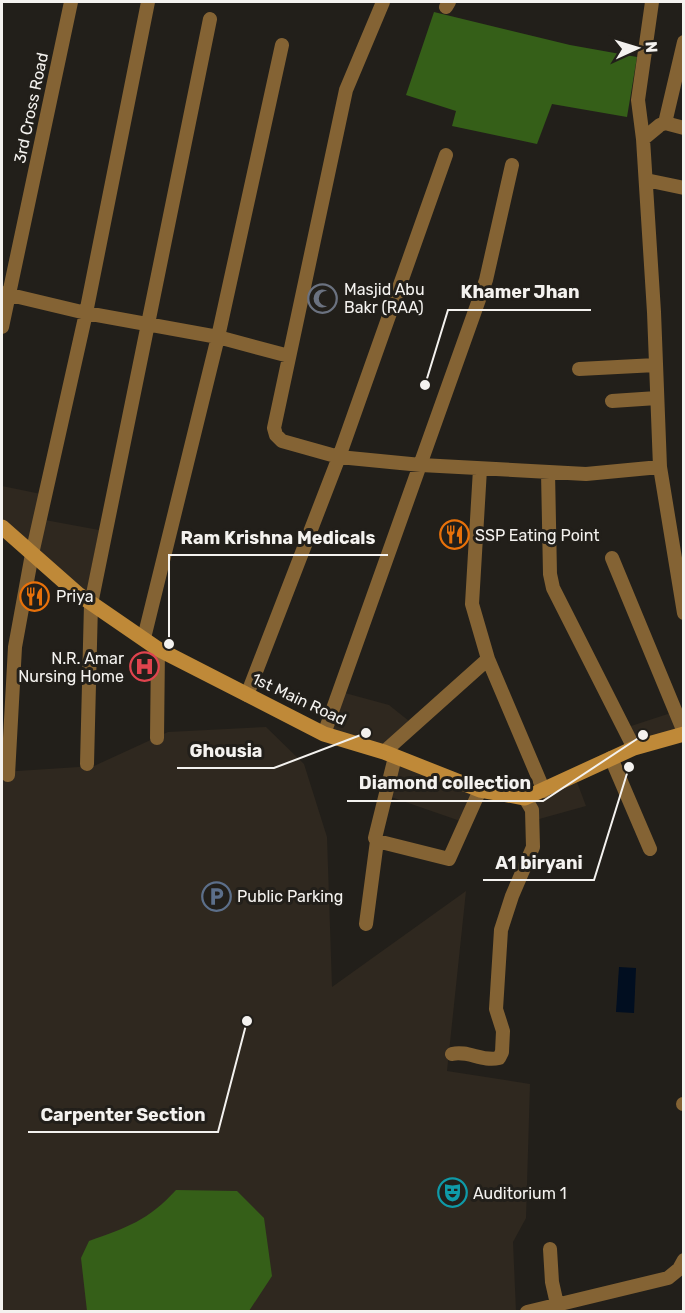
<svg xmlns="http://www.w3.org/2000/svg" width="685" height="1313" font-family="Rubik,sans-serif">
	<style>
		.built { fill: #2f281f }
		.forest { fill: #355f18 }
		.water { fill: #010e20 }
		.lines { fill: none; stroke-linecap: round; stroke-linejoin: round }
		.street { stroke: #846334; stroke-width: 14 }
		.secondary { stroke: #bf8938; stroke-width: 15 }
		.labels { text-anchor: middle; dominant-baseline: central; stroke-width: 6; stroke-linejoin: round; paint-order: stroke }
		.street-label { font-size: 16px; fill: #f4f2ef; stroke: #221f1a }
		.poi-label { font-size: 16px; fill: #f4f2ef; stroke: #221f1a; text-anchor: start }
		.leader { fill: none; stroke: #f4f2ef; stroke-width: 2 }
		.callout-dot { fill: #f4f2ef; stroke: #221f1a; stroke-width: 2 }
		.callout-label { font-size: 18px; text-anchor: middle; font-weight: bold; fill: #f4f2ef; stroke: #221f1a; stroke-width: 6; stroke-linejoin: round; paint-order: stroke }
	</style>
	<rect width="100%" height="100%" fill="#221f1a"/>
	<path class="built" d="M2,486L41,494L31,546L2,520Z
		M45,520L99,530L86,596L37,553Z
		M345,693L389,705L409,721L382,749L328,732Z
		M683,709V727L636,741L628,727Z
		M266,727L304,764L327,837L332,987L466,891L447,1071L530,1084L526,1218L513,1242L516,1311L2,1312V772L94,766L168,732Z
		M399,766L477,796L466,823L391,797Z
		M577,782L586,806L532,821L527,803Z"/>
	<path class="forest" d="M434,12L570,45L637,57L627,117L552,104L537,144L452,126L456,111L406,95Z
		M176,1190L237,1191L264,1218L272,1276L249,1311H87L81,1258L89,1241C126,1228 149,1220 176,1190Z"/>
	<path class="water" d="M619,967L636,968L634,1013L616,1012Z"/>
	<g class="lines">
		<path class="street" d="M446,7L449,2
			M665,123L684,128
			M643,139L638,100L652,2
			M446,155L339,457L421,465L586,474L660,467L684,613
			M646,180L684,188
			M2,293L86,313L218,337L289,356
			M2,327L71,2
			M579,369L656,365
			M612,401L657,398
			M660,467L654,312L643,139L660,125L665,123L684,42
			M480,469L472,604L488,659
			M548,472L550,574L553,588L634,748
			M612,558L684,732
			M144,638L218,337L282,45
			M247,695L339,457L282,441L276,435L274,428L346,90L383,2
			M324,734L486,280L512,165
			M157,738L158,649
			M384,752L488,659L544,791
			M611,758L650,849
			M87,764L91,604L210,19
			M8,775L15,647L32,554L86,313L148,2
			M377,841L449,859L480,790
			M366,924L377,841L375,838L395,757
			M452,1054C468,1050 482,1062 499,1058L502,1052L503,1031L496,1009L501,930L512,896L533,847L532,810L525,798
			M683,1104H684
			M550,1249L552,1282L557,1304
			M527,1312L668,1278L679,1269L684,1260"/>
		<path class="secondary" d="M2,527L78,594L158,649L324,734L384,752L480,790L525,798L634,748L684,734"/>
	</g>
	<defs>
		<symbol id="mosque-ring" viewBox="-11 -11 22 22"><circle r="9.5" fill="#221f1a" stroke="#6b7280" stroke-width="1.5"/><path d="M3.5-4.9A6 6 0 1 0 3.5 4.9A5 5 0 1 1 3.5-4.9Z" fill="#6b7280"/></symbol>
		<symbol id="restaurant-ring" viewBox="-11 -11 22 22"><circle r="9.5" fill="#221f1a" stroke="#e8710a" stroke-width="1.5"/><path d="M-5-6h1v4h1v-4h1v4h1v-4h1v5L-1.5 .5V6h-2V.5L-5-1ZM5-6V6H3V1.5H1.5Q1.5-4 5-6Z" fill="#e8710a"/></symbol>
		<symbol id="hospital-ring" viewBox="-11 -11 22 22"><circle r="9.5" fill="#221f1a" stroke="#e0444e" stroke-width="1.5"/><path d="M-5-5h3v3.5h4V-5h3V5h-3V1.5h-4V5h-3Z" fill="#e0444e"/></symbol>
		<symbol id="parking-ring" viewBox="-11 -11 22 22"><circle r="9.5" fill="#221f1a" stroke="#5c6f8a" stroke-width="1.5"/><path d="M-3.5-5.5H1a3.5 3.5 0 0 1 0 7H-1V5.5H-3.5ZM-1-3.4V-.6H.8a1.4 1.4 0 0 0 0-2.8Z" fill="#5c6f8a"/></symbol>
		<symbol id="theatre-ring" viewBox="-11 -11 22 22"><circle r="9.5" fill="#221f1a" stroke="#0f9aa8" stroke-width="1.5"/><path d="M-5-5.5Q0-4 5-5.5V0Q5 5 0 6Q-5 5-5 0ZM-3.3-2.5H-1v1.5H-3.3ZM1-2.5H3.3v1.5H1ZM-2.8 1Q0 5.5 2.8 1Z" fill="#0f9aa8"/></symbol>
	</defs>
	<g fill-rule="evenodd">
		<use href="#mosque-ring" x="306" y="282" width="33" height="33"/>
		<use href="#restaurant-ring" x="438" y="518" width="33" height="33"/>
		<use href="#restaurant-ring" x="18" y="580" width="33" height="33"/>
		<use href="#hospital-ring" x="128" y="650" width="33" height="33"/>
		<use href="#parking-ring" x="200" y="880" width="33" height="33"/>
		<use href="#theatre-ring" x="436" y="1176" width="33" height="33"/>
	</g>
	<g class="labels">
		<g class="street-label">
			<text transform="translate(31 108) rotate(-78)">3rd Cross Road</text>
			<text transform="translate(299 699) rotate(25)">1st Main Road</text>
		</g>
		<g class="poi-label">
			<text x="344" y="289">Masjid Abu<tspan x="344" dy="18">Bakr (RAA)</tspan></text>
			<text x="475" y="535">SSP Eating Point</text>
			<text x="56" y="596">Priya</text>
			<text x="124" y="658" text-anchor="end">N.R. Amar<tspan x="124" dy="18">Nursing Home</tspan></text>
			<text x="237" y="896">Public Parking</text>
			<text x="473" y="1193">Auditorium 1</text>
		</g>
	</g>
	<path class="leader" d="M425 385L448 310H591M169 644L169 555H388M366 733L274 768H177M643 735L543 801H347M629 767L594 880H483M247 1021L218 1132H28"/>
	<g class="callout-dot">
		<circle cx="425" cy="385" r="6"/>
		<circle cx="169" cy="644" r="6"/>
		<circle cx="366" cy="733" r="6"/>
		<circle cx="643" cy="735" r="6"/>
		<circle cx="629" cy="767" r="6"/>
		<circle cx="247" cy="1021" r="6"/>
	</g>
	<g class="callout-label">
		<text x="520" y="298">Khamer Jhan</text>
		<text x="278" y="544">Ram Krishna Medicals</text>
		<text x="226" y="757">Ghousia</text>
		<text x="445" y="789">Diamond collection</text>
		<text x="539" y="869">A1 biryani</text>
		<text x="123" y="1121">Carpenter Section</text>
	</g>
	<rect width="685" height="1313" fill="none" stroke="#f4f2ef" stroke-width="6"/>
	<g transform="translate(637 48) rotate(86)" stroke="#221f1a" stroke-width="4.5" paint-order="stroke">
	<path d="M0-4.5L10 22L0 15L-10 22Z" fill="#f4f2ef"/>
	<text y="-9" font-size="16" font-weight="bold" text-anchor="middle" fill="#f4f2ef">N</text>
	</g>
</svg>
